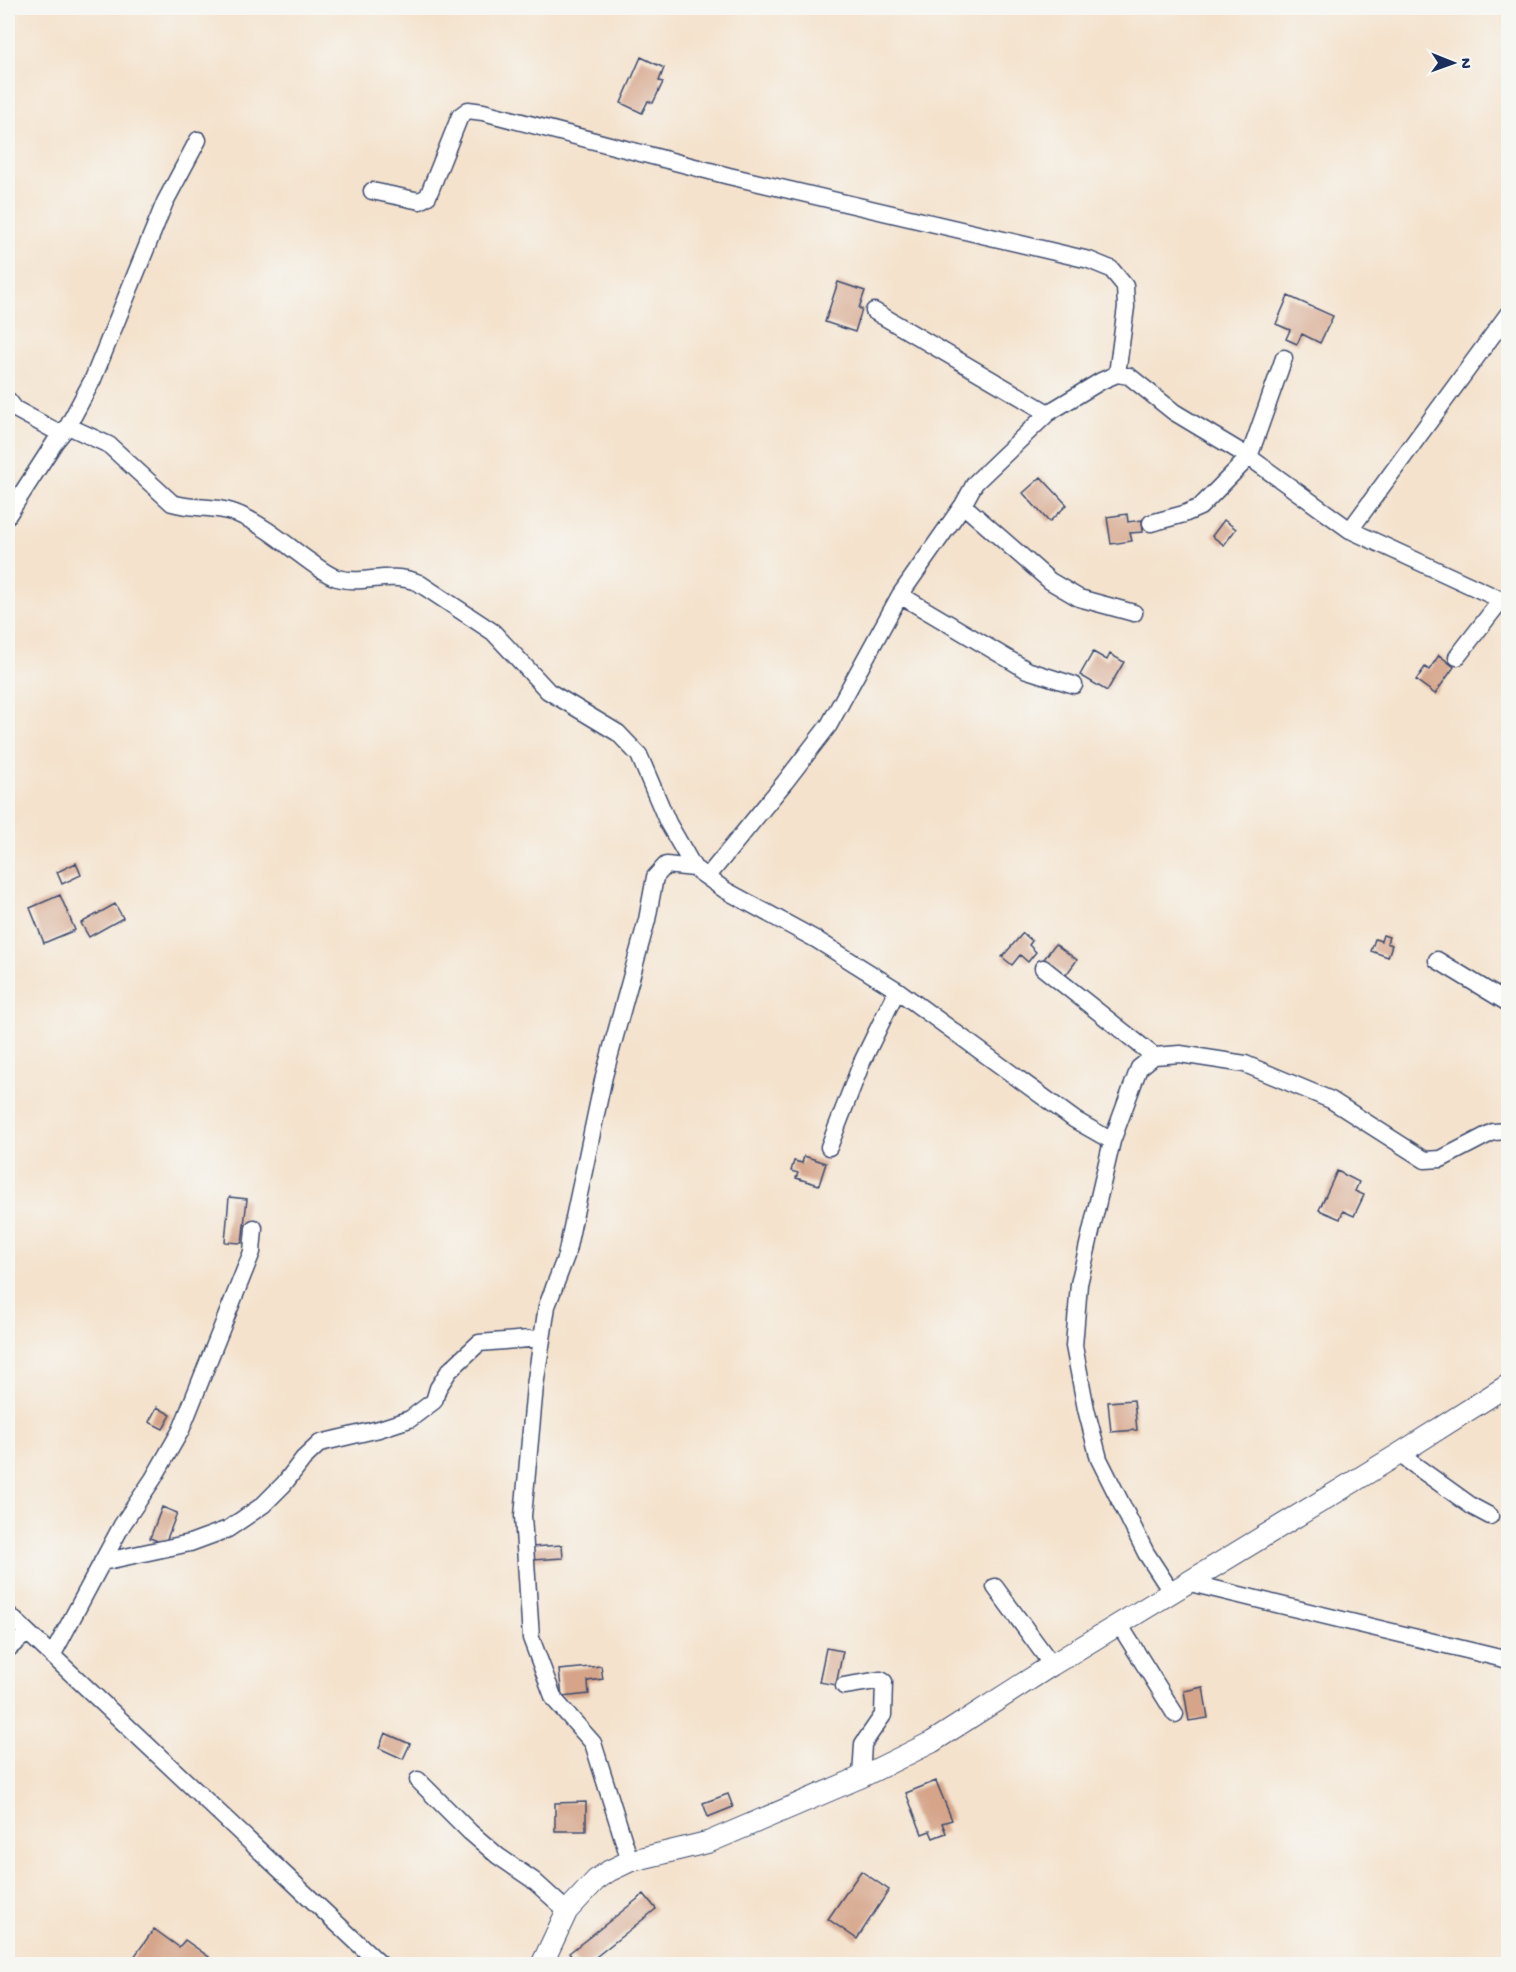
<svg xmlns="http://www.w3.org/2000/svg" width="1516" height="1972" font-family="'Gochi Hand',sans-serif">
	<style>
		.building { fill: #d5a489 }
		.lines { fill: none; stroke-linecap: round; stroke-linejoin: round }
		.minor-casing { stroke: #3c4a6e; stroke-width: 19 }
		.tertiary-casing { stroke: #3c4a6e; stroke-width: 23 }
		.minor { stroke: #fff; stroke-width: 16 }
		.tertiary { stroke: #fff; stroke-width: 21 }
	</style>
	<rect width="100%" height="100%" fill="#f6f6f2"/>
	<filter id="ink" filterUnits="userSpaceOnUse"><feTurbulence type="fractalNoise" baseFrequency=".0167" numOctaves="2"/><feDisplacementMap in="SourceGraphic" scale="12" xChannelSelector="R" yChannelSelector="G"/><feConvolveMatrix kernelMatrix="1 2 1 2 8 2 1 2 1" color-interpolation-filters="sRGB"/></filter>
	<filter id="wash" filterUnits="userSpaceOnUse"><feTurbulence type="fractalNoise" baseFrequency=".008" numOctaves="4" result="noise"/><feDisplacementMap in="SourceGraphic" scale="24" xChannelSelector="R" yChannelSelector="G"/><feGaussianBlur stdDeviation="1.35" result="paint"/><feColorMatrix in="noise" values="0 0 0 0 0 0 0 0 0 0 0 0 0 0 0 0 0 1.4 0 .05"/><feComposite in="paint" operator="in"/></filter>
	<g filter="url(#wash)">
		<rect width="100%" height="100%" fill="#f4e2cc"/>
		<g id="blocks">
			<path class="building" d="M641,57L664,68L659,81L663,82L653,103L648,101L642,113L621,103Z
				M838,282L865,291L859,308L862,309L855,332L825,322Z
				M1288,296L1333,316L1320,343L1302,334L1297,344L1286,339L1290,330L1276,324Z
				M1041,477L1067,505L1049,522L1023,493Z
				M1127,514L1128,522L1142,520L1143,532L1130,533L1132,541L1111,544L1107,517Z
				M1224,520L1236,529L1224,545L1212,536Z
				M1093,652L1107,660L1110,654L1124,662L1107,691L1080,675Z
				M1439,655L1454,667L1435,694L1416,680L1425,667L1429,670Z
				M76,863L81,875L62,884L57,872Z
				M60,895L75,930L44,943L30,908Z
				M115,904L123,918L89,937L81,923Z
				M1023,933L1032,941L1029,945L1036,952L1028,962L1020,955L1012,965L1002,957Z
				M1383,935L1389,937L1387,943L1392,945L1388,957L1371,951L1375,939L1381,941Z
				M1055,944L1077,960L1066,975L1044,959Z
				M804,1156L826,1163L819,1185L796,1178L798,1173L791,1171L794,1161L802,1163Z
				M1337,1171L1359,1182L1355,1191L1364,1195L1354,1216L1343,1211L1340,1219L1319,1210Z
				M229,1197L247,1199L242,1243L225,1242Z
				M1134,1400L1137,1430L1111,1432L1108,1402Z
				M157,1407L171,1415L163,1429L149,1422Z
				M162,1507L177,1513L165,1544L150,1538Z
				M562,1545L563,1558L532,1560V1547Z
				M826,1648L843,1651L836,1685L819,1682Z
				M601,1666L603,1679L588,1681L589,1694L562,1697L559,1670Z
				M1203,1687L1208,1718L1189,1721L1184,1691Z
				M385,1733L410,1744L403,1759L379,1748Z
				M936,1781L952,1820L942,1823L946,1833L933,1838L930,1831L922,1834L906,1793Z
				M728,1794L733,1807L708,1817L703,1803Z
				M586,1802V1831H555V1803Z
				M861,1871L889,1890L857,1939L828,1919Z
				M644,1894L656,1909L587,1964H578L569,1953Z
				M154,1929L179,1947L185,1940L209,1957L204,1964H156L151,1961L148,1964H129Z"/>
		</g>
	</g>
	<g filter="url(#ink)">
		<use href="#blocks" fill-opacity="0" stroke="#3c4a6e" stroke-width="1.5"/>
		<g class="lines">
			<defs>
				<path id="minor" d="M372,191L420,201L428,196L460,116L468,110L483,112L729,176L1089,260L1111,269L1125,286L1126,307L1117,374
					M874,311L1048,413
					M8,400L15,409L61,434
					M68,426L93,379L165,202L198,140
					M963,505L1050,581L1079,598L1134,613
					M8,515L55,442L68,426L109,445L172,503C194,510 219,505 240,515C265,526 288,546 309,561C318,567 327,575 337,578C364,586 388,570 419,583L493,632L548,691L618,733L639,755L668,823L694,868
					M1151,523L1184,514L1200,507L1249,457L1284,358
					M1350,530L1508,314
					M900,595L1027,670L1074,685
					M1457,657L1502,599
					M708,876L785,782L829,725L900,595L963,505L975,483L1048,413L1101,381L1117,374L1129,376L1174,412L1249,457L1350,530L1508,603
					M1437,960L1508,1003
					M1043,968L1154,1056
					M829,1147L862,1062L897,990
					M1399,1454L1473,1507L1490,1516
					M102,1562L190,1543L228,1529L263,1505L284,1484L303,1459L320,1443L379,1429L410,1419L434,1401L438,1388L449,1371L479,1343L541,1338
					M1186,1582L1508,1660
					M995,1587L1052,1665
					M1172,1593L1146,1553L1099,1459L1086,1409L1074,1346L1079,1284L1099,1197L1112,1141L1139,1068L1154,1056L1180,1054L1245,1064L1331,1100L1425,1160L1441,1159L1493,1132L1508,1131
					M8,1614L380,1964
					M1119,1624L1175,1714
					M8,1649L27,1633
					M52,1656L122,1525L153,1479L181,1430L252,1252L254,1228
					M844,1686L881,1680L884,1682L883,1715L863,1744L861,1777
					M418,1780L470,1832L498,1856L533,1880L567,1911
					M630,1861L593,1743L554,1699L531,1638L523,1516L535,1386L547,1306L566,1256L604,1076L647,920L655,877L666,865L694,868L725,890L817,940L897,990L1075,1120L1112,1141"/>
				<path id="tertiary" d="M542,1964L567,1911L596,1880L609,1871L630,1861L709,1842L861,1777L932,1742L1052,1665L1399,1454L1508,1385"/>
			</defs>
			<use href="#minor" class="minor-casing"/>
			<use href="#tertiary" class="tertiary-casing"/>
			<use href="#minor" class="minor"/>
			<use href="#tertiary" class="tertiary"/>
		</g>
	</g>
	<rect width="1516" height="1972" fill="none" stroke="#f6f6f2" stroke-width="30"/>
	<g transform="translate(1453 63) rotate(91)" stroke="#f6f6f2" stroke-width="4.5" paint-order="stroke">
	<path d="M0-4.5L10 22L0 15L-10 22Z" fill="#1b2f5e"/>
	<text y="-9" font-size="16" font-weight="bold" text-anchor="middle" fill="#1b2f5e">N</text>
	</g>
</svg>
